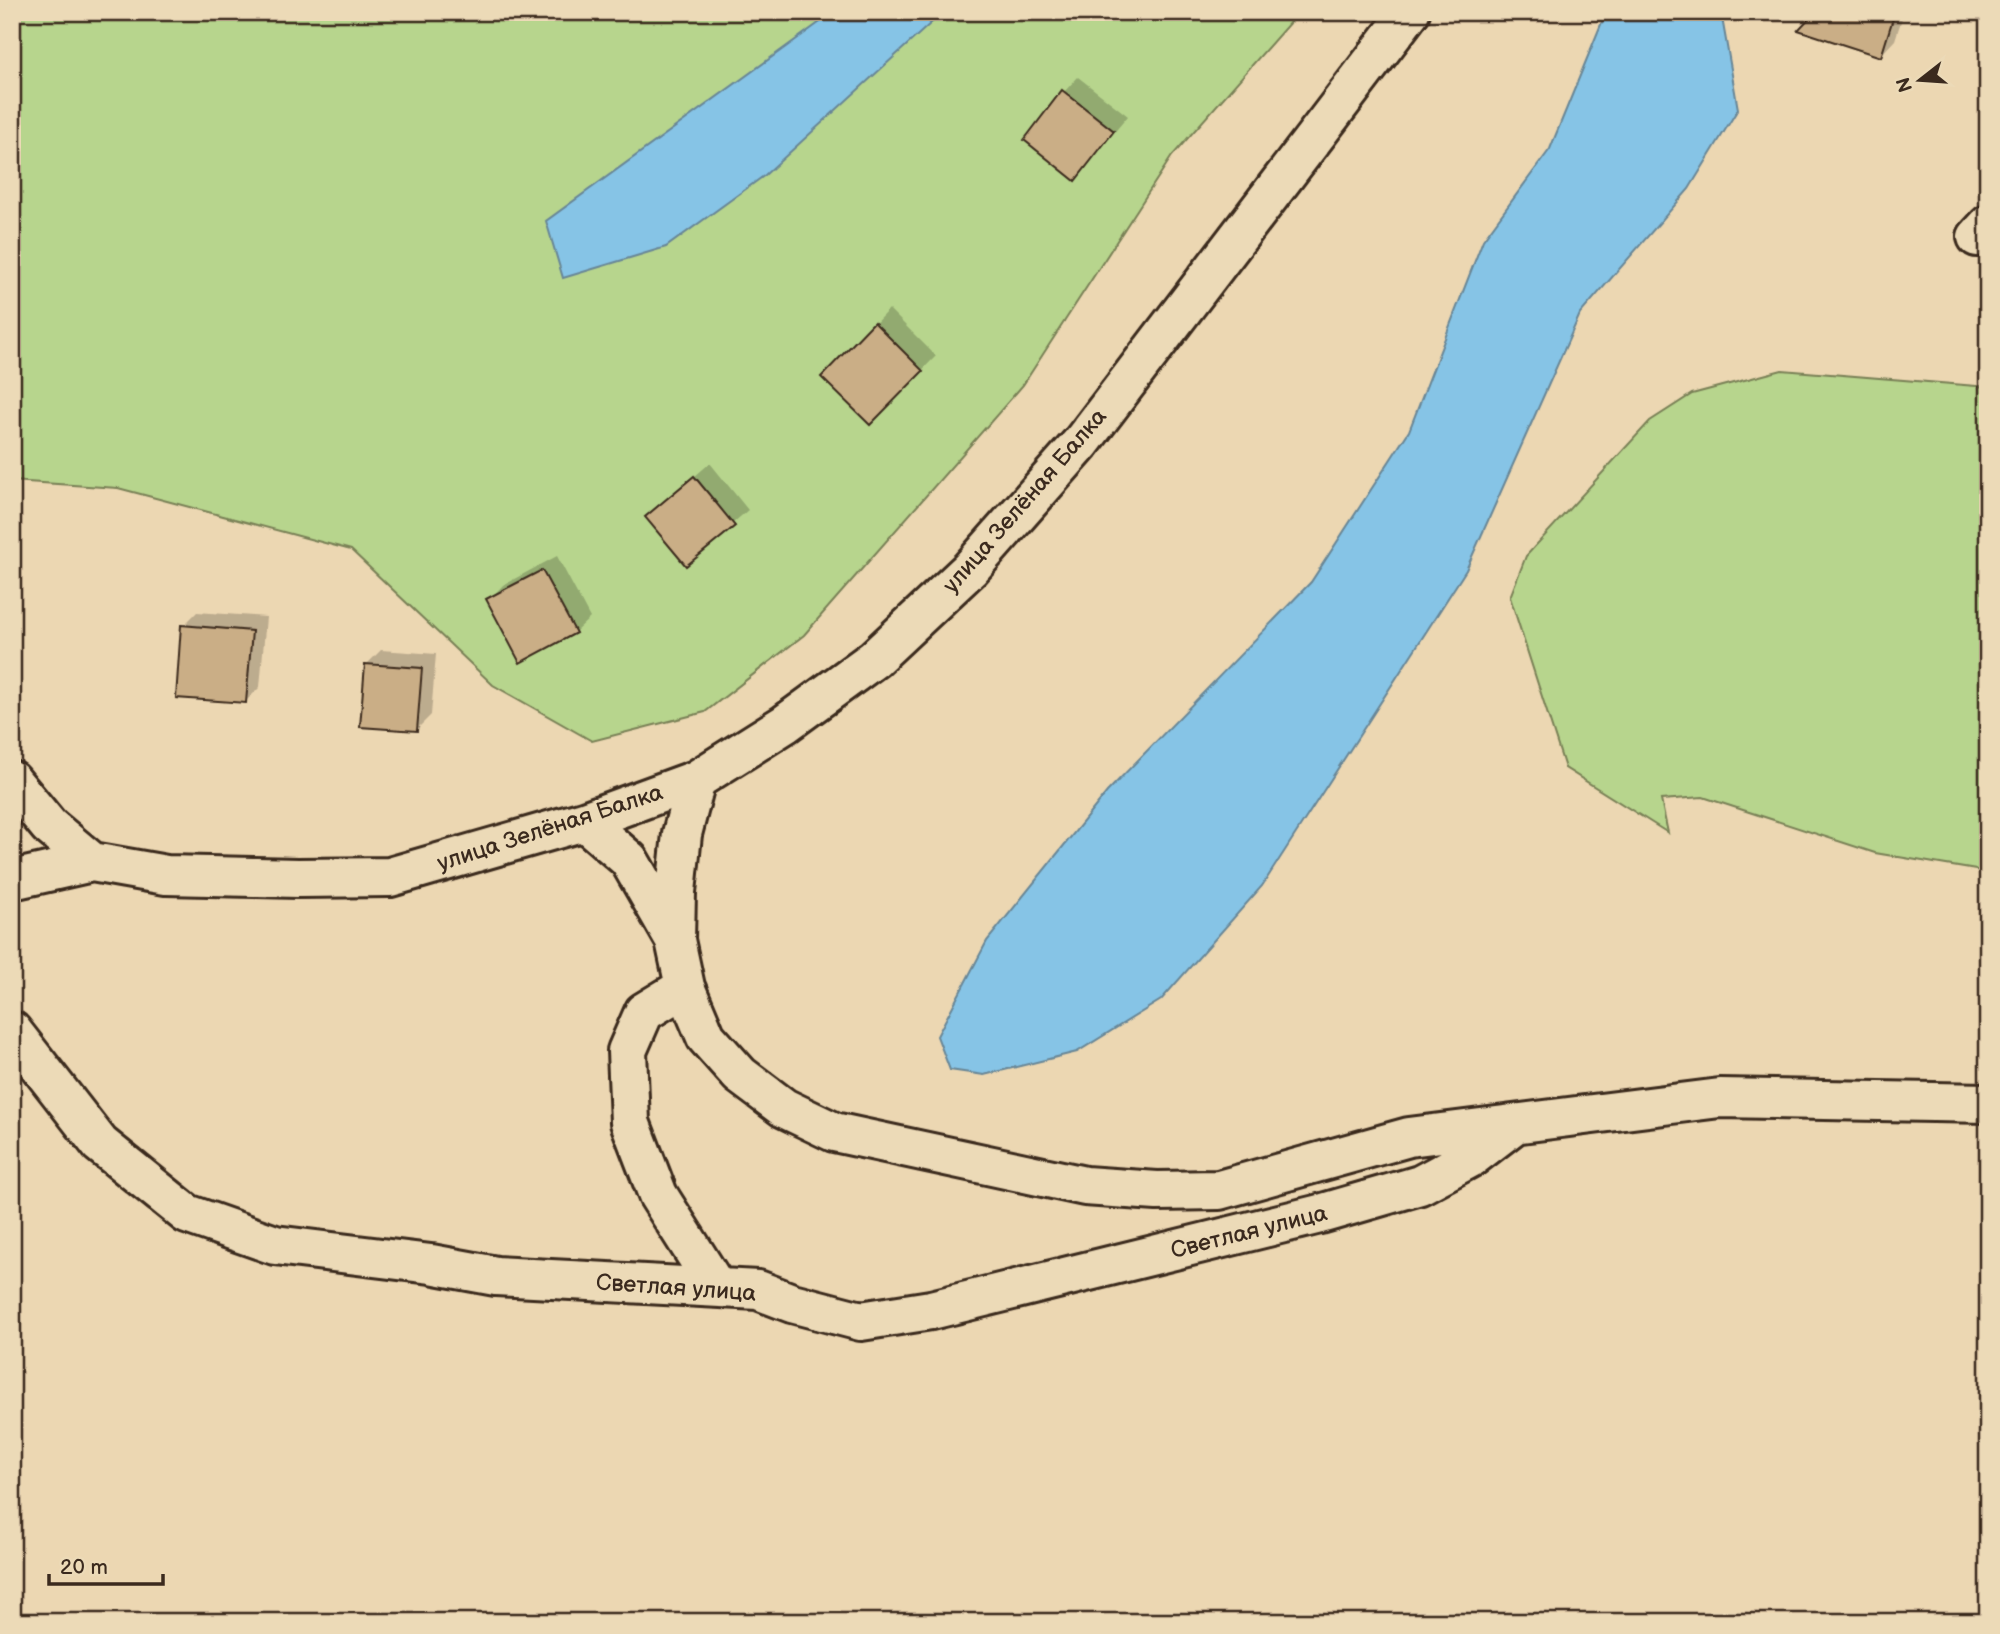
<svg xmlns="http://www.w3.org/2000/svg" width="2000" height="1634" font-family="'Balsamiq Sans',sans-serif">
	<style>
		.green { fill: #b7d58d; stroke: #798056; stroke-width: 2 }
		.water { fill: #86c4e6; stroke: #688696; stroke-width: 2 }
		.shadow { fill: #0003 }
		.building { fill: #caae86; stroke: #3b2a1e; stroke-width: 2 }
		.lines { fill: none; stroke-linecap: round; stroke-linejoin: round }
		.minor-casing { stroke: #3b2a1e; stroke-width: 44 }
		.minor { stroke: #ecdab7; stroke-width: 38 }
		.labels { text-anchor: middle; dominant-baseline: central; stroke-width: 5; stroke-linejoin: round; paint-order: stroke }
		.street-label { font-size: 23px; fill: #3b2a1e; stroke: #ecdab7 }
	</style>
	<rect width="100%" height="100%" fill="#ecd7b2"/>
	<filter id="ink" filterUnits="userSpaceOnUse"><feTurbulence type="fractalNoise" baseFrequency=".0143" numOctaves="2"/><feDisplacementMap in="SourceGraphic" scale="14" xChannelSelector="R" yChannelSelector="G"/><feConvolveMatrix kernelMatrix="1 2 1 2 8 2 1 2 1" color-interpolation-filters="sRGB"/></filter>
	<g filter="url(#ink)">
		<path class="green" d="M12,12H1299L1172,156L1023,385L804,635L705,712L592,741L493,685L351,550L118,488L12,481Z
			M1782,370L1988,387V872L1875,853L1703,797L1661,800L1668,833L1565,768L1510,597L1526,556L1650,421L1692,394Z"/>
		<path class="water" d="M834,12H943L765,175L666,247L563,278L546,221Z
			M1606,12H1721L1738,109L1689,189L1580,314L1466,570L1262,886L1161,1000L1077,1052L984,1075L950,1070L937,1036L987,941L1107,792L1311,582L1409,431L1483,240L1550,149Z"/>
		<path class="shadow" d="M1817,12H1904L1895,40L1881,55Z
			M1078,77L1128,116L1075,179L1064,92Z
			M889,309L936,356L870,423L823,377Z
			M710,463L748,510L686,564L648,517Z
			M557,556L590,618L575,632L489,600L503,585Z
			M197,612L266,617L260,687L245,702L183,626Z
			M381,650L436,654L431,715L416,730L367,664Z"/>
		<path class="building" d="M1815,12H1895L1881,57L1798,30Z
			M1062,90L1114,131L1075,181L1024,140Z
			M874,322L923,371L870,425L821,377Z
			M694,476L735,526L686,566L645,517Z
			M542,570L576,633L520,663L486,599Z
			M181,625L252,631L246,703L176,698Z
			M365,664L422,668L417,731L360,727Z"/>
		<g class="lines">
			<defs>
				<path id="minor" d="M1977,237L1988,225
					M696,780L682,834L676,892L675,940L685,987L706,1037L740,1075L784,1108L834,1132L1085,1186L1157,1191L1219,1190L1409,1137L1720,1098L1988,1103
					M12,781L49,826L92,862L166,875L298,878L390,877L584,821L696,780L785,724L874,659L970,569L1081,443L1410,12
					M584,821L629,860L675,940
					M12,880L92,862
					M685,987L644,1012L627,1051L630,1122L658,1195L715,1285
					M12,1031L100,1144L187,1214L275,1245L431,1264L496,1276L758,1290L792,1303L861,1321L931,1310L1320,1214L1420,1185L1472,1157L1515,1124"/>
			</defs>
			<use href="#minor" class="minor-casing"/>
			<use href="#minor" class="minor"/>
		</g>
	</g>
	<g class="labels">
		<g class="street-label">
			<text transform="translate(1025 501) rotate(-49)">улица Зелёная Балка</text>
			<text transform="translate(550 828) rotate(-18)">улица Зелёная Балка</text>
			<text transform="translate(1249 1232) rotate(-14)">Светлая улица</text>
			<text transform="translate(676 1288) rotate(4)">Светлая улица</text>
		</g>
	</g>
	<rect width="2000" height="1634" fill="none" stroke="#ecdab7" stroke-width="42"/>
	<rect x="21" y="21" width="1958" height="1592" fill="none" stroke="#3b2a1e" stroke-width="2.5" filter="url(#ink)"/>
	<g transform="translate(1920 80) rotate(253)" stroke="#ecdab7" stroke-width="5" paint-order="stroke">
	<path d="M0-5L12 26L0 18L-12 26Z" fill="#3b2a1e"/>
	<text y="-10" font-size="19" font-weight="bold" text-anchor="middle" fill="#3b2a1e">N</text>
	</g>
	<path d="M49 1574v10h114v-10" fill="none" stroke="#3b2a1e" stroke-width="3.5"/>
	<text x="60" y="1574" font-size="21" fill="#3b2a1e" stroke="#ecdab7" stroke-width="5" paint-order="stroke">20 m</text>
</svg>
